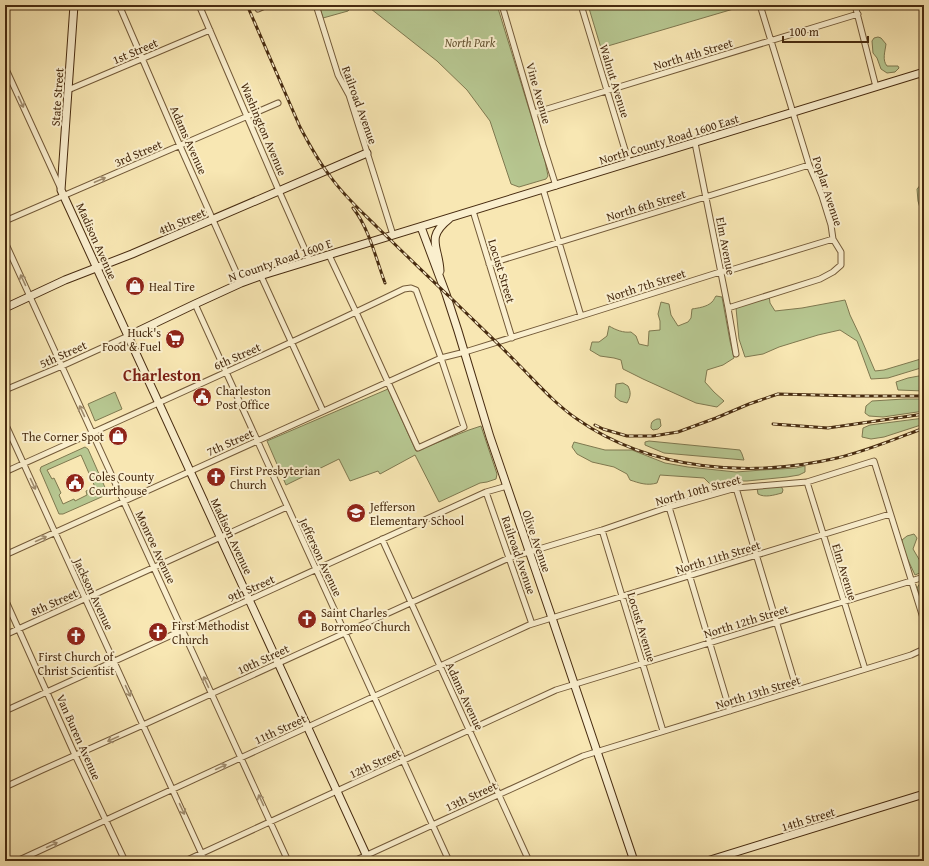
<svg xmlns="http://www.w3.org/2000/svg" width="929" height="866" font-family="'Gentium Book Plus',serif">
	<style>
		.green { fill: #b7c791; stroke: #7f7950; fill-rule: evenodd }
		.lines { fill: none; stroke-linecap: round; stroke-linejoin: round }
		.street-casing { stroke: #735a39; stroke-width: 7 }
		.secondary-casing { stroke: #472b10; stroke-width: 9 }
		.street { stroke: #faefce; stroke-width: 5 }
		.secondary { stroke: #faefce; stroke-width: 7 }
		.rail-casing { stroke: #472b10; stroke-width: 3 }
		.rail { stroke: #faefce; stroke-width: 1.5; stroke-dasharray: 4.5; stroke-linecap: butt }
		.oneway { stroke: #a08d6f }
		.labels { text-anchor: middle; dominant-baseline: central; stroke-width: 4; stroke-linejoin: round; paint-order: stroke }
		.park-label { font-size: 12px; font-style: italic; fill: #635230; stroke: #faefce }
		.street-label { font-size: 12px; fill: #472b10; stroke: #faefce }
		.poi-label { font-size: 12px; fill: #472b10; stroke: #faefce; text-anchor: start }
		.district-label { font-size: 16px; font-weight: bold; fill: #7a1f14; stroke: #faefce }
	</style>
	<rect width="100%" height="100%" fill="#f8e7b3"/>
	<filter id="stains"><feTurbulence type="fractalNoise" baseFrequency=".005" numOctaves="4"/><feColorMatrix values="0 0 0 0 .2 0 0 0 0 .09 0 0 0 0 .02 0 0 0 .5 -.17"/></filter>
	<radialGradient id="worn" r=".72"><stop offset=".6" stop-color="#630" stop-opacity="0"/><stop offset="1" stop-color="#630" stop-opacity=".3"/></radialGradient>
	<path class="green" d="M319,5H353L348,11L323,18Z
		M366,5H497L545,161L548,176L546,179L519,187L511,184L490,121L467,90L437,61Z
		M588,5H747L601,48Z
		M878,37L881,38L886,44C885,52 882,60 887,66H898L899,68L895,72L887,73L881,69L877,58L873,53L872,41L874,38Z
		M923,182H924V222L918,201L917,189Z
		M769,295L770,303L775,311L802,308L845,300L850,315L860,336L875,371L884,370L924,358V367L888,378L871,379L857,341L840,330L818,335L779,347L763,354L745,357L739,339L736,308L742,302Z
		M716,296L722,297L730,341L734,358L723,365L707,370L705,382L714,392L724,401L717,407L696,403L643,379L623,369L621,360L614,358L600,356L590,350L592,342H599L607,336L609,326C616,330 623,333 631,332L636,336L639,344L648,346L649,331L660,330V321L658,314L661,302L669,304L671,315L678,326L688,322L691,318L692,309C698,308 707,307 712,302C714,300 715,297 716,296Z
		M924,375V391L898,390L896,382L908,378Z
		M623,383L628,386C631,392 631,396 627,403L620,401L615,397L616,384Z
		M388,389L416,451L469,430L481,426L497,474L496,479L487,482L480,483L439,502L415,455L380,474L378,471L350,481L339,459L286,485L267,441Z
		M115,392L122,409L95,421L88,404Z
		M904,399H924V411L883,417L869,416L865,413L866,406L872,401Z
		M924,418V424L884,437L871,439L862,437L863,428L870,425Z
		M657,419H660L661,426L658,429L653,430L651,428C651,422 652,421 657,419Z
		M649,441L740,450L742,454L744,460L664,453L645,445V442Z
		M574,442L605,450H632L665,463L688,467L736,472L762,470L796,468L805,466V472L799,475L787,477L747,481H728L712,486L704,478L660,475L657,483C647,486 639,483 630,480L627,474L614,467L592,462L577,454L572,447Z
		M85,447L88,449L107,492L106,495L63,514H59L40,470L41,467ZM81,455L95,487L86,491L87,495L75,501L74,499L63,504L59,495L61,493L54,478L52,479L47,470Z
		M781,486L783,490L782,493C774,495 765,498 758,494L757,488Z
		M914,534L917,538L913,549L923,566L922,572L915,575L902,547V540L907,536Z
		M922,580H924V609L917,588Z"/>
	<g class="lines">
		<defs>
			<path id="street" d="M119,5L180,146L241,283
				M199,5L279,191L310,261
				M316,5L338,75L349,95L393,235
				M502,5L543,145L556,186
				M581,5L629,163
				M855,5L876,87
				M258,9L267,5
				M5,67L60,187
				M68,90L210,30
				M534,113L858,14
				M695,143L728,308L736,354
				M543,189L581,316
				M473,211L512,338
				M5,221L278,103
				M5,242L288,861
				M489,264L809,165
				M261,276L323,411
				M195,304L449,861
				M728,308L820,279L833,272L841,265V252L833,239L831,225L822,196L816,181L809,165L760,5
				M5,390L62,366L128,336
				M5,423L205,861
				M5,472C138,412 272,353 404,289L411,288L416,290L441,358L464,427L418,448L356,312L355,310L329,255
				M807,482L865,669
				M736,488L797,690
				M486,492L532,624
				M669,507L730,711
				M602,530L663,731
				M382,539L529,861
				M5,555L441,358L465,352L581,316L720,272L731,270L833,239
				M5,599L75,755L125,861
				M5,635L287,507
				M5,711L486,492L507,486
				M5,787L42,770L143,725L509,558L602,530L669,507L736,488L807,482L874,461L924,621
				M17,861L529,625L890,514
				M185,861L556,690L924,577
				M354,861L583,756L911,655L924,649"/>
			<path id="secondary" d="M74,5L61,190L369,861
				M421,227L446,294L458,331L490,437L552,618L634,861
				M440,271C439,247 425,238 449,219
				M5,308L65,280L132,254L367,153
				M128,336L195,304L241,283L263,275L924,72
				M707,861L924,794"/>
		</defs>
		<use href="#street" class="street-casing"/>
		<use href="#secondary" class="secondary-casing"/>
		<use href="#street" class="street"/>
		<use href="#secondary" class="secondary"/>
		<defs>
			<path id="rail" d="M247,5L300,127C309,144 318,161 330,176C343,195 361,211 377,227C402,251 427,276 452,299C474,321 497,342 518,364C537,383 555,404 577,419C651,471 751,478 837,458C867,451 895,439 924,428
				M353,208C369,228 376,259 385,283
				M773,424L828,428L924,414
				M595,425L603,429L627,436H653L678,432L716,418L749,404L778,394L853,396H924"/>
		</defs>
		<use href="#rail" class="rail-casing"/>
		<use href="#rail" class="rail"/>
	</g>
	<defs><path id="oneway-shaft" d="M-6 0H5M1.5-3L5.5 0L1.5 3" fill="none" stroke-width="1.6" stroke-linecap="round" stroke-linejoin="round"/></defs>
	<g class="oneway">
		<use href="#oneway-shaft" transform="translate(21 102) rotate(65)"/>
		<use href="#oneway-shaft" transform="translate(100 180) rotate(-23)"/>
		<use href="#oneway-shaft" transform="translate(23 280) rotate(-115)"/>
		<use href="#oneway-shaft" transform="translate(82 411) rotate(-115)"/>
		<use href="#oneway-shaft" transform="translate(33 484) rotate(65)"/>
		<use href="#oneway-shaft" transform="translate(41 539) rotate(-24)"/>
		<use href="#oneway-shaft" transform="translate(206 682) rotate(-115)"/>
		<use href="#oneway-shaft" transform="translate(128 691) rotate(65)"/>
		<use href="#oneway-shaft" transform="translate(113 739) rotate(156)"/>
		<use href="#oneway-shaft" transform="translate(221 767) rotate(-25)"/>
		<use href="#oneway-shaft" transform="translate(261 800) rotate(-115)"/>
		<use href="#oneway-shaft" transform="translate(182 809) rotate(65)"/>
		<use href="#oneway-shaft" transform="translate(52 845) rotate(-25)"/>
	</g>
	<defs>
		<symbol id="shop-disc" viewBox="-11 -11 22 22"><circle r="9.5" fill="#8f2418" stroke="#faefce"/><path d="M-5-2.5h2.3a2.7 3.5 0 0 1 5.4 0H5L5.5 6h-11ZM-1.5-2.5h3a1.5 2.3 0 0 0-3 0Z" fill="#fff"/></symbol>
		<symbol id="supermarket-disc" viewBox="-11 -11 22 22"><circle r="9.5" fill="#8f2418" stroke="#faefce"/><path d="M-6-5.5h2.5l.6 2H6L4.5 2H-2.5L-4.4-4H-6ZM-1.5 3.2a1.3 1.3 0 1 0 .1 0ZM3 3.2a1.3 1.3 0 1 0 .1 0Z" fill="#fff"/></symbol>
		<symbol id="civic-disc" viewBox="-11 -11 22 22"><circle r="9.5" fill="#8f2418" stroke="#faefce"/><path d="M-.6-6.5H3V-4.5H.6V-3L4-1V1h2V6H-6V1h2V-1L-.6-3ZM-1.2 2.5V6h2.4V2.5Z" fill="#fff"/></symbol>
		<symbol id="church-disc" viewBox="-11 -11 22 22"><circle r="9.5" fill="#8f2418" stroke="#faefce"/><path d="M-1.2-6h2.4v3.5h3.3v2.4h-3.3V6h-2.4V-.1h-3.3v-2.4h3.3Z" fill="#fff"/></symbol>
		<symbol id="school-disc" viewBox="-11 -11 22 22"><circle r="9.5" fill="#8f2418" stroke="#faefce"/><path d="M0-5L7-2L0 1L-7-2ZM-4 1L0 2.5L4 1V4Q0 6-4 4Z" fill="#fff"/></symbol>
	</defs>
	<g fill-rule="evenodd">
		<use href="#shop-disc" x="124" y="275" width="22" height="22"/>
		<use href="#supermarket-disc" x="164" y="328" width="22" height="22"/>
		<use href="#civic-disc" x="191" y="386" width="22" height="22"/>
		<use href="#shop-disc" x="107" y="425" width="22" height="22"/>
		<use href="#church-disc" x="205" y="466" width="22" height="22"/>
		<use href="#civic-disc" x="64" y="472" width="22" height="22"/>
		<use href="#school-disc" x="345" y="502" width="22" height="22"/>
		<use href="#church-disc" x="296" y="608" width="22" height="22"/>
		<use href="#church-disc" x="147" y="621" width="22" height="22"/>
		<use href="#church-disc" x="65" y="625" width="22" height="22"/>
	</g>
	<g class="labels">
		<g class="park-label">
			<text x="470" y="42">North Park</text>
		</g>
		<g class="street-label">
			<text transform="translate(135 51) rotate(-23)">1st Street</text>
			<text transform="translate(693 54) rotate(-17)">North 4th Street</text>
			<text transform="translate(615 81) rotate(73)">Walnut Avenue</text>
			<text transform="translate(539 93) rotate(74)">Vine Avenue</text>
			<text transform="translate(57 97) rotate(-86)">State Street</text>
			<text transform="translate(360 105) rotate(70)">Railroad Avenue</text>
			<text transform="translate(264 129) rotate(67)">Washington Avenue</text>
			<text transform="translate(669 139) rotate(-17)">North County Road 1600 East</text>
			<text transform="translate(189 140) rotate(66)">Adams Avenue</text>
			<text transform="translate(138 153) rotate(-23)">3rd Street</text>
			<text transform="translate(828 191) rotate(72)">Poplar Avenue</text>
			<text transform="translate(646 205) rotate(-17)">North 6th Street</text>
			<text transform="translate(182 221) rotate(-23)">4th Street</text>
			<text transform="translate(97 241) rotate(66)">Madison Avenue</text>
			<text transform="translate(726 246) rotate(79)">Elm Avenue</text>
			<text transform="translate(280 260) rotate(-19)">N County Road 1600 E</text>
			<text transform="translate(502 271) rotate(73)">Locust Street</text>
			<text transform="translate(646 285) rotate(-18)">North 7th Street</text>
			<text transform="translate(63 354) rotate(-24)">5th Street</text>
			<text transform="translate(237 356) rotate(-24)">6th Street</text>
			<text transform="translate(230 442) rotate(-24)">7th Street</text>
			<text transform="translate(698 490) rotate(-15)">North 10th Street</text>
			<text transform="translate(232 536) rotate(65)">Madison Avenue</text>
			<text transform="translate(537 541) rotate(71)">Olive Avenue</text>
			<text transform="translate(156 547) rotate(65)">Monroe Avenue</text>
			<text transform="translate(519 555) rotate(71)">Railroad Avenue</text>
			<text transform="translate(321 557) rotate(65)">Jefferson Avenue</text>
			<text transform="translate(718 557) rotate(-17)">North 11th Street</text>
			<text transform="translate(845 572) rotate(73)">Elm Avenue</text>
			<text transform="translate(251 588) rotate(-24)">9th Street</text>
			<text transform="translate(94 594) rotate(65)">Jackson Avenue</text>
			<text transform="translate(54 602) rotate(-24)">8th Street</text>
			<text transform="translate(746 621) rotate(-17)">North 12th Street</text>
			<text transform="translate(642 627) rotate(73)">Locust Avenue</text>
			<text transform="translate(263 659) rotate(-25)">10th Street</text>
			<text transform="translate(758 692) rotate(-17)">North 13th Street</text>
			<text transform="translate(465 696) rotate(65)">Adams Avenue</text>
			<text transform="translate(280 729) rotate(-25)">11th Street</text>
			<text transform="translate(79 737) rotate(66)">Van Buren Avenue</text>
			<text transform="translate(375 763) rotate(-25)">12th Street</text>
			<text transform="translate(471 796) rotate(-25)">13th Street</text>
			<text transform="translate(808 819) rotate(-17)">14th Street</text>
		</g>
		<g class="poi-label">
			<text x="149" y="286">Heal Tire</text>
			<text x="161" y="332" text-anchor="end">Huck's<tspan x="161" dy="14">Food &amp; Fuel</tspan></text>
			<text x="216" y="390">Charleston<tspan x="216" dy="14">Post Office</tspan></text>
			<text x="104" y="436" text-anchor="end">The Corner Spot</text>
			<text x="230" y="470">First Presbyterian<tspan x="230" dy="14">Church</tspan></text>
			<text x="89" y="476">Coles County<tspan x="89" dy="14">Courthouse</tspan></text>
			<text x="370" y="506">Jefferson<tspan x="370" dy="14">Elementary School</tspan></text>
			<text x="321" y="612">Saint Charles<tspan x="321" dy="14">Borromeo Church</tspan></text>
			<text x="172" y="625">First Methodist<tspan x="172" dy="14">Church</tspan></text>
			<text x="76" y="656" text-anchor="middle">First Church of<tspan x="76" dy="14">Christ Scientist</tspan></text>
		</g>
		<g class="district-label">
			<text x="162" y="375">Charleston</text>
		</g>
	</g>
	<rect width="929" height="866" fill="none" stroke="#f8e7b3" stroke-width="20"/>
	<rect x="6" y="6" width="917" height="854" fill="none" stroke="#472b10" stroke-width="2"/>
	<rect x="10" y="10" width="909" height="846" fill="none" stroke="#472b10"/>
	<path d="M783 36v6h85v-6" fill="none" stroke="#472b10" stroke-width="2"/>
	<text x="789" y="36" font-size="12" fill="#472b10" stroke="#faefce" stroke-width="3" paint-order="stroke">100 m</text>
	<rect width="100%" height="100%" filter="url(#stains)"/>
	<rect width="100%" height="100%" fill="url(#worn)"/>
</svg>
